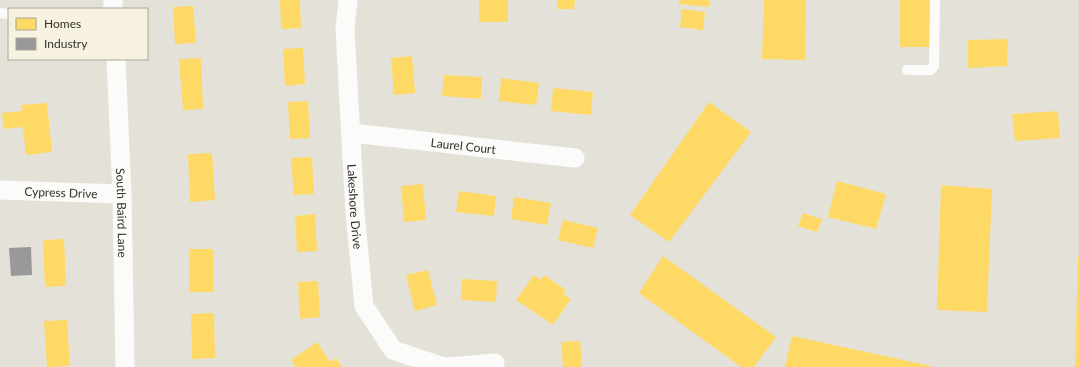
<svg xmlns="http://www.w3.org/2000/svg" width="1079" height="367" font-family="Lato,sans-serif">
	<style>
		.homes { fill: #ffd966 }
		.industry { fill: #999 }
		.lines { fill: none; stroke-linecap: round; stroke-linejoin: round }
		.service { stroke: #fbfbf9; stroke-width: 10 }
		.minor { stroke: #fbfbf9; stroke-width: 19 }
		.labels { text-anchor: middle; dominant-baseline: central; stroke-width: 4; stroke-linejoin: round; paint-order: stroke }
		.street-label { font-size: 12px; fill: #33312a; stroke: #f7f2df }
	</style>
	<rect width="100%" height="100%" fill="#e4e2d8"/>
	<path class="homes" d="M280,0H300L301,28L281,29Z
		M479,0H508V22H479Z
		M557,0H575L574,9H557Z
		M679,0H710L709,7L679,4Z
		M764,0H806L805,60L762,59Z
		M900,0H931L930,47H900Z
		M193,6L196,43L175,44L173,7Z
		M682,9L705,12L703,30L680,27Z
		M1008,39L1007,66L968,68V40Z
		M303,48L305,84L285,86L283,49Z
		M412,56L415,93L394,95L391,58Z
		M201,58L203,109L183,110L179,59Z
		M444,75L482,77L481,99L442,96Z
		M501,78L539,83L536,105L499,101Z
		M553,88L593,92L591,115L551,111Z
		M308,101L310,138L290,139L288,102Z
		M709,102L751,132L669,242L630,215Z
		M47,103L52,152L26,155L23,127L4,129L2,113L22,111L21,105Z
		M1058,111L1060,138L1015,141L1012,114Z
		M212,153L215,200L190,202L188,154Z
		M312,157L314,194L294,195L291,158Z
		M837,181L886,194L876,229L828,217Z
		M423,184L426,220L404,222L401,186Z
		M941,185L992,189L987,312L937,310Z
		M459,191L496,196L494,216L456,212Z
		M514,197L551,203L547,225L511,219Z
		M803,213L822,219L817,232L798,226Z
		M315,214L317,251L297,252L295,216Z
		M563,220L598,228L593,248L558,240Z
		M64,239L66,286L45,287L43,240Z
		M189,249H213V292H189Z
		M663,256L776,337L754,367H741L639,293Z
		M1078,257H1079V367H1075Z
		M428,270L437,305L415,311L406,275Z
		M534,275L540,280L544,275L566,290L563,294L571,299L553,325L516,300Z
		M462,279L497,281L496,302L461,300Z
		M318,281L320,317L300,319L298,282Z
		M214,313L215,358L192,359L191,314Z
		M67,320L70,366L47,367L44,321Z
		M792,336L931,366V367H785Z
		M580,341L582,367H563L561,342Z
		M317,342L330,362L336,358L342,367H296L291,360Z"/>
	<path class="industry" d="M31,247L32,275L11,276L9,248Z"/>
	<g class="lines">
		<path class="service" d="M0,13L9,14
			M907,70H931L934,66L935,0"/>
		<g class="minor">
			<path d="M113,0V9"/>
			<path id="s1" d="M348,0L345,29L355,213L364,306L393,350L444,367"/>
			<path id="s2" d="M116,59L122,194L125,367"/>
			<path id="s3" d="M352,133L575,158"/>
			<path id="s4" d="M0,190L122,194"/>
			<path d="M448,367L495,363"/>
		</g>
	</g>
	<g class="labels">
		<g class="street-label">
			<text stroke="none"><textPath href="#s3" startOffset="112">Laurel Court</textPath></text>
			<text stroke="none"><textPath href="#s4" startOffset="61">Cypress Drive</textPath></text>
			<text stroke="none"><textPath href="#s1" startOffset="207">Lakeshore Drive</textPath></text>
			<text stroke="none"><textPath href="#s2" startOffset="154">South Baird Lane</textPath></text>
		</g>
	</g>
	<rect x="8" y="8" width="140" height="52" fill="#f7f2df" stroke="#a9a597"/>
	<rect x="16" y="18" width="20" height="12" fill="#ffd966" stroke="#a9a597"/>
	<text x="44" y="28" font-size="12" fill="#33312a">Homes</text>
	<rect x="16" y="38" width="20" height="12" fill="#999999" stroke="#a9a597"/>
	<text x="44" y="48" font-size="12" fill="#33312a">Industry</text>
</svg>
